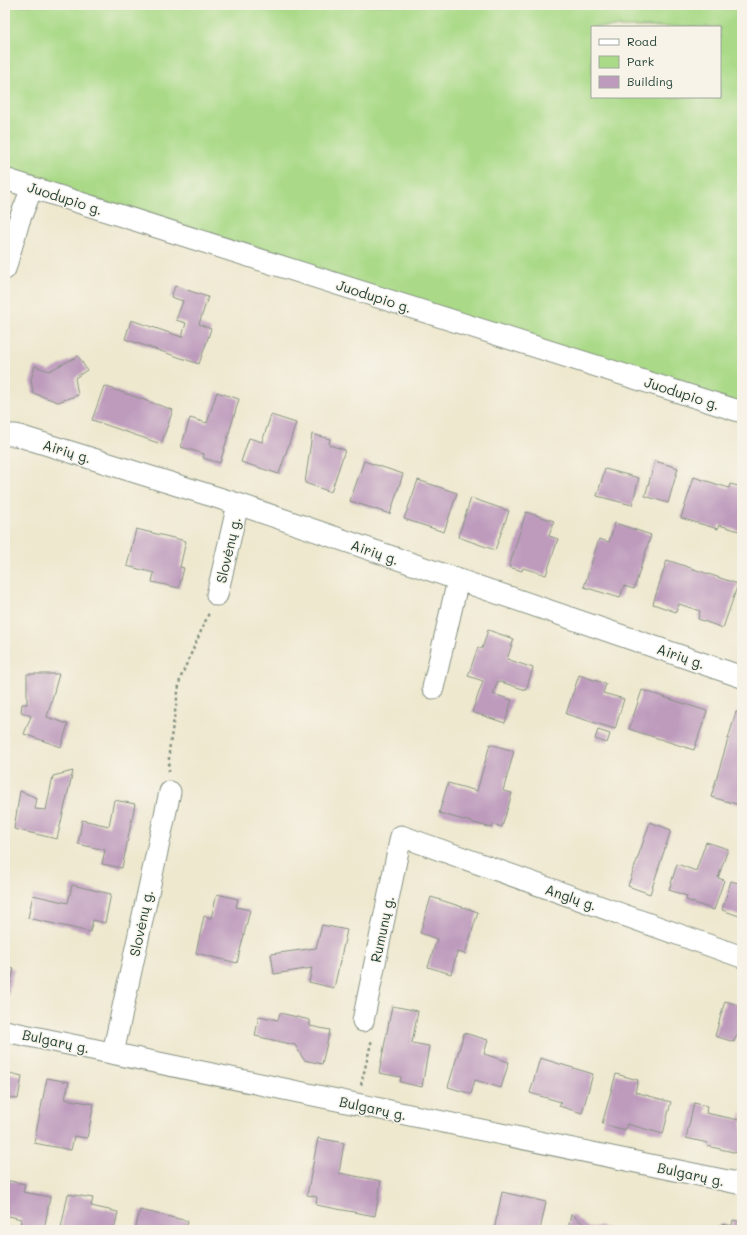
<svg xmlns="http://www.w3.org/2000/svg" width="747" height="1235" font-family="Mali,sans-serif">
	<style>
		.green { fill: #aada88; stroke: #648c5e; fill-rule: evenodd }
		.building { fill: #be9bbd }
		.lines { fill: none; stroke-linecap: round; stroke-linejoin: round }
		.minor-casing { stroke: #869282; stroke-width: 23 }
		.path { stroke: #869282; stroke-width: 2.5; stroke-dasharray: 3 3; stroke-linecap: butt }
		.minor { stroke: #fff; stroke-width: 21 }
		.labels { text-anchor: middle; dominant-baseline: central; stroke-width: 3; stroke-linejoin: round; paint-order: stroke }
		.street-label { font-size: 14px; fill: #1f3d34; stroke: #f7f3e8 }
	</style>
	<rect width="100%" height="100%" fill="#f7f3e8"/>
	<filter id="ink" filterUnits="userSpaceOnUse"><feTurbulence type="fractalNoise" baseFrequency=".025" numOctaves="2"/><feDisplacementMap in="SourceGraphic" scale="8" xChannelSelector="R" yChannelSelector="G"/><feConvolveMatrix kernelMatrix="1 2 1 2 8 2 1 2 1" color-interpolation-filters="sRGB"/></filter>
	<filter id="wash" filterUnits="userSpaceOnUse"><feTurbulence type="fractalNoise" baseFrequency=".012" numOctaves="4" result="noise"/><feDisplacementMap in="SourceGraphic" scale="16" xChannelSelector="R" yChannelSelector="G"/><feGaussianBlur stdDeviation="0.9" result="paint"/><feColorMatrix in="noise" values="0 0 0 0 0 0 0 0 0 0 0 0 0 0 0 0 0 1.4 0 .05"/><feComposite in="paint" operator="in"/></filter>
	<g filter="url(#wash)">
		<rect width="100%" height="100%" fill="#eee8cf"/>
		<path class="green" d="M5,5H742V407L5,170ZM592,27H720V97H592Z"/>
		<g id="blocks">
			<path class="building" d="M175,286L208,297L199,324L211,329L199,364L125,339L131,320L182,337L186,323L176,320L183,301L171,297Z
				M78,356L87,370L75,378L78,395L58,402L33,393L31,380L35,366L49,371Z
				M104,386L173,410L161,444L92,420Z
				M217,392L239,399L220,463L203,458L204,454L181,447L190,418L207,423Z
				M271,415L296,423L279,474L241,462L249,438L262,442Z
				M312,434L330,439L329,445L345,450L331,492L305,483Z
				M364,461L403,474L390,514L350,501Z
				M655,461L678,468L668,503L645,496Z
				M605,469L639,478L632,505L597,496Z
				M694,477L729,488L730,484L742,487V532L719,525L718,529L681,518Z
				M418,480L457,493L444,532L404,519Z
				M471,498L509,511L495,550L458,537Z
				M526,512L554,521L549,536L558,539L546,575L523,568L522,571L509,567Z
				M615,523L651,535L634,589L624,586L620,598L584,587L599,539L609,542Z
				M136,529L186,541L180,567L184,568L179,588L152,582L154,573L127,566Z
				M667,560L738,584L723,628L698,619L700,611L679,604L676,612L653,604Z
				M488,630L514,639L507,659L533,668L526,690L498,681L493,694L512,700L505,723L472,712L483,681L468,676L478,647L482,649Z
				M27,674H59L47,717L68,724L61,747L24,734L31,716L21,712L22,704H27Z
				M579,675L606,684L603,693L624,699L615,729L566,714Z
				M642,690L707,711L694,750L629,729Z
				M736,712L742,714V799L740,805L711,797Z
				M598,730L610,734L607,743L595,739Z
				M490,744L514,751L503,791L512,793L502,827L493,824L492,828L439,813L448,783L477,791Z
				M73,771L57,839L14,829L20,791L37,798L35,809L46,810L53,776Z
				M114,800L135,804L122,868L102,864L105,850L78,844L82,820L109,826Z
				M650,822L671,830L650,894L628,886Z
				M706,842L728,849L718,878L724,880L714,910L686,900L687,896L669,890L677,864L696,871Z
				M731,881L742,884V921L740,920L742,917L722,910Z
				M72,885L111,894L105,923L93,920L90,932L28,918L33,895L68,903Z
				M217,894L238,899L236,907L250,910L237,963L196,953L204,916L211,918Z
				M431,897L478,912L465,954L457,952L451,974L428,967L437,939L420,933Z
				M322,925L347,930L334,988L309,982L312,968L274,974L271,954L316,948Z
				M5,967L14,969L7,999H5Z
				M725,1001L742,1006V1038L736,1036L734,1042L715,1036Z
				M392,1006L418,1011L412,1043L429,1046L422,1087L400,1082L401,1077L379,1073Z
				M280,1013L310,1020V1026L330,1030L322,1064L304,1060L295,1045L255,1036L259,1016L278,1020Z
				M464,1033L488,1040L484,1054L509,1062L501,1088L475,1080L471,1094L448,1087Z
				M540,1058L593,1074L582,1113L559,1106L561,1102L530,1093Z
				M5,1072L22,1076L18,1099L5,1097Z
				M616,1074L638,1080L635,1092L671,1102L663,1134L627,1124L625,1130L602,1124Z
				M47,1078L69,1082L65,1099L94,1104L87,1138L74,1136L71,1150L34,1143Z
				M694,1103L707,1106L706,1113L739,1120L742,1111V1154L707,1146L708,1143L686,1138Z
				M318,1138L344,1143L339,1173L381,1181L375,1216L316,1205L317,1197L307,1195Z
				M5,1180L25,1184L23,1192L50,1197L44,1230L20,1228L21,1219L5,1215Z
				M502,1192L546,1202L540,1230H494Z
				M68,1194L93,1198L91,1206L118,1212L114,1230H71L61,1228Z
				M140,1210L188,1221L186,1230H135Z
				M571,1214L589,1228L599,1226L613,1230H568Z
				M733,1220L742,1222V1230H719L721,1224L732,1226Z"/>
		</g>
	</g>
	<g filter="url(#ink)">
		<use href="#blocks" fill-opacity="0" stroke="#869282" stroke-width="1"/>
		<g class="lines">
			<defs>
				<path id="minor" d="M5,179L742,412
					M5,269L19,221L32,188
					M5,435H16L238,504L742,677
					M217,595L238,504
					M433,688L458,580
					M363,1021L401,836L742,957
					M5,1031L742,1184
					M113,1053L170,792"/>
			</defs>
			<use href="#minor" class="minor-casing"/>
			<path class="path" d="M169,772V751L180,679L209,613
				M361,1085L372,1039"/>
			<use href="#minor" class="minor"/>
		</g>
	</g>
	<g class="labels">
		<g class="street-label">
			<text transform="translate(65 198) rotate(18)">Juodupio g.</text>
			<text transform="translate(374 296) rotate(18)">Juodupio g.</text>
			<text transform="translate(682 393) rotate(18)">Juodupio g.</text>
			<text transform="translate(67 451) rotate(17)">Airių g.</text>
			<text transform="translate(228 550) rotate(-77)">Slovėnų g.</text>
			<text transform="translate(375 552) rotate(19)">Airių g.</text>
			<text transform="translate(681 656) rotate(19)">Airių g.</text>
			<text transform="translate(571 897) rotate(19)">Anglų g.</text>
			<text transform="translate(141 923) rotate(-78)">Slovėnų g.</text>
			<text transform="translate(382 929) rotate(-78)">Rumunų g.</text>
			<text transform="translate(56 1041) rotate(12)">Bulgarų g.</text>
			<text transform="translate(373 1108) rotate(12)">Bulgarų g.</text>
			<text transform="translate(691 1174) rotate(12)">Bulgarų g.</text>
		</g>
	</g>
	<rect width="747" height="1235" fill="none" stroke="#f7f3e8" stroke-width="20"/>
	<rect x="591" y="26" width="130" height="72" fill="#f7f3e8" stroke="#a1aaa0"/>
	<rect x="599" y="39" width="20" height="6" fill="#ffffff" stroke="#a1aaa0"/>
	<text x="627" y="46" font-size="12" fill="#1f3d34">Road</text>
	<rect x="599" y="56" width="20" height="12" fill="#aada88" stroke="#a1aaa0"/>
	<text x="627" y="66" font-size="12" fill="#1f3d34">Park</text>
	<rect x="599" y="76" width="20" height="12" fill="#be9bbd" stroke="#a1aaa0"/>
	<text x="627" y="86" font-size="12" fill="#1f3d34">Building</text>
</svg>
